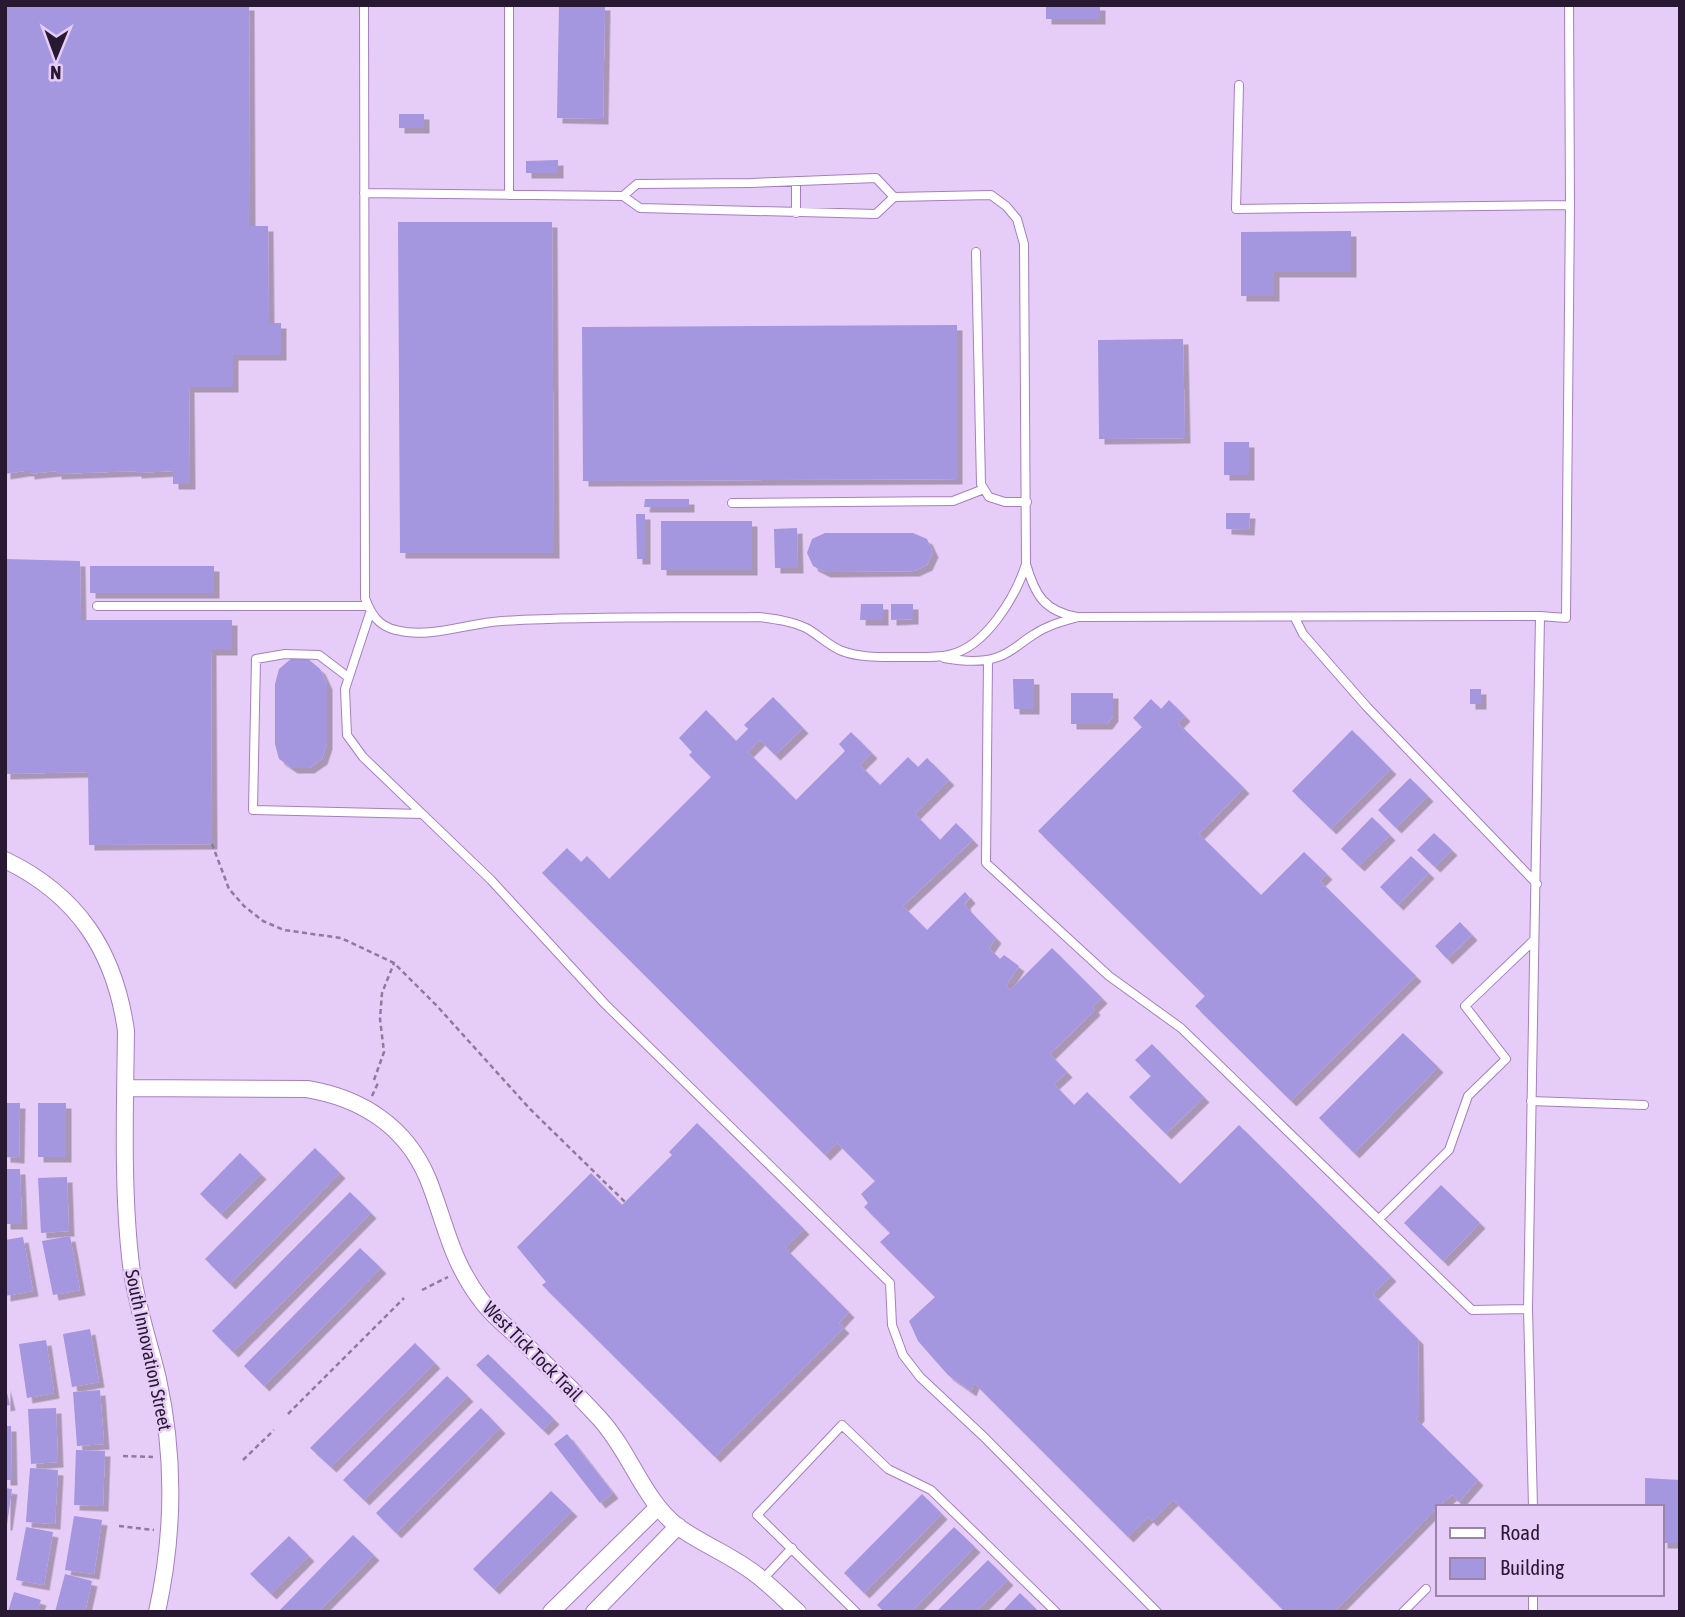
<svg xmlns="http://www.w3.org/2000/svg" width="1685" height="1617" font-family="'Asap Condensed',sans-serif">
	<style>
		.building { fill: #a496df; filter: url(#shadow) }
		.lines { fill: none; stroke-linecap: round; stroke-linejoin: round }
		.lane-casing { stroke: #a77ec0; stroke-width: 10 }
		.street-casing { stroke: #a77ec0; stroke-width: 18 }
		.path { stroke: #8f7a9d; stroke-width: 2.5; stroke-dasharray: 5 3.5; stroke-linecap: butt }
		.lane { stroke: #fff; stroke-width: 8 }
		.street { stroke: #fff; stroke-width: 16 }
		.labels { text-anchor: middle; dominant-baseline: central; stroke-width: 5; stroke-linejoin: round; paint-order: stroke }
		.street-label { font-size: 19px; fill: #281832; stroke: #e6cdf7 }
	</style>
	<defs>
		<filter id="shadow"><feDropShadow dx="5.5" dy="5.5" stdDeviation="0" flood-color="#0004"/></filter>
	</defs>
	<rect width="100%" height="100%" fill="#e6cdf7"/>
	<path class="building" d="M5,5H249L250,226H268L269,323H281V355H233V387H189L190,484H173V471L136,473V471L56,474V471L29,474V471H24L5,474Z
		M559,5H605L603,119L557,118Z
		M1046,5H1100V19H1046Z
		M399,114H424V128H399Z
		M558,160V173H526V161Z
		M398,222H552L554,553H400Z
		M1351,231V272H1274V296H1241V232Z
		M957,325V479L583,481L582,327Z
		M1183,339L1185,438L1099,439L1098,340Z
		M1224,442H1249V475H1224Z
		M645,499H689V507H644Z
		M1226,513H1250L1249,530L1226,529Z
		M636,514H645V559H637Z
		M661,521H752V570H661Z
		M797,528L798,568H775L774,529Z
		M825,533H913L927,539L933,552L927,565L914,571L825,572L813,566L807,553L812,539Z
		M5,559L80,561L81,620H232V650H211L212,844L89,845L88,772L5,774Z
		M90,566H214V593H90Z
		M861,604H883V620H860Z
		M891,604H913V619L891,620Z
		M292,658H307L320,669L327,684V744L322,759L309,768H292L279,759L275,744V684L279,669Z
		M1013,679H1034V709H1014Z
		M1470,689H1481V704H1470Z
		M1071,693H1113V716L1107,724H1071Z
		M773,697L803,728L775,755L760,740L748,752L796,800L845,751L839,744L851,732L872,753L860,765L880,785L908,757L918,767L927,758L949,780L915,814L940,840L956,823L973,840L903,906L927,930L965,892L970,898L965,903L966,907L996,938L989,948L1000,959L1004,955L1019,966L1006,986L1010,990L1052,948L1102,998L1093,1007L1095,1010L1050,1054L1067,1072L1054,1084L1074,1105L1087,1092L1180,1184L1239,1125L1391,1276L1373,1294L1418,1339L1419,1416L1416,1419L1478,1480L1459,1502L1452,1495L1438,1507L1334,1612H1285L1173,1500L1152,1521L1148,1517L1128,1537L974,1383L971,1391L948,1375L918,1341L909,1321L935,1297L880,1242L890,1233L864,1207L868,1203L861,1194L875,1181L837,1143L825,1155L542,873L567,848L581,862L587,856L609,879L711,777L689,755L692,752L679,738L706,710L736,741L748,729L744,725Z
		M1151,699L1161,709L1169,700L1185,716L1178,723L1244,788L1199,834L1261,895L1304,852L1327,874L1320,881L1416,976L1291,1101L1195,1006L1205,996L1038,831L1142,727L1133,718Z
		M1352,730L1391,769L1331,829L1292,791Z
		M1410,778L1428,796L1396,828L1378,810Z
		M1372,817L1390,835L1359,866L1341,849Z
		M1434,833L1452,850L1435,867L1417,850Z
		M1411,856L1429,873L1398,905L1380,887Z
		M1460,922L1472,935L1447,959L1435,946Z
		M1403,1033L1438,1067L1354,1153L1319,1118Z
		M1152,1044L1204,1097L1166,1134L1129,1097L1151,1076L1135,1060Z
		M5,1103H20L19,1158L5,1157Z
		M38,1103H66V1157H38Z
		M697,1123L804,1229L785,1248L849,1312L839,1323L844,1328L715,1457L542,1285L546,1282L517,1247L591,1173L622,1205L672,1155L669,1152Z
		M315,1148L340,1173L230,1284L205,1259Z
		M240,1153L261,1174L221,1214L200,1194Z
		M5,1169H20L22,1224H5Z
		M67,1177L69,1231L41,1233L38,1178Z
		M1441,1185L1480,1223L1443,1261L1404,1223Z
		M350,1192L371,1213L233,1352L212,1331Z
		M70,1236L80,1290L53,1295L42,1241Z
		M23,1237L33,1291L5,1296V1240Z
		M360,1248L381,1268L264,1386L244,1366Z
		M90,1329L99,1382L72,1387L63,1334Z
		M46,1340L54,1393L27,1398L19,1344Z
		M415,1343L435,1363L331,1467L310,1448Z
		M488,1354L554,1419L543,1430L476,1365Z
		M447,1376L468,1396L364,1500L343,1480Z
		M5,1385L10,1405L5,1406Z
		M100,1390L104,1444L77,1446L73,1392Z
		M56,1408L58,1462L31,1464L28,1409Z
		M481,1408L500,1428L396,1533L376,1513Z
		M5,1426H11L12,1480H5Z
		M567,1434L613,1493L600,1503L554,1444Z
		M76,1450L105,1451L103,1506L74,1505Z
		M30,1468L58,1470L55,1524L26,1522Z
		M1645,1478L1680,1480V1543H1662V1507H1645Z
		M5,1488L12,1489L7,1525H5Z
		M551,1491L572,1511L494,1589L473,1569Z
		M922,1494L942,1514L864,1593L844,1573Z
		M74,1516L102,1520L94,1574L65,1570Z
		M26,1527L53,1532L44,1585L16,1580Z
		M954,1527L975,1547L911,1612H884L877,1605Z
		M353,1535L374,1555L318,1612H278Z
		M289,1536L309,1556L271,1594L250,1574Z
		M988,1560L1008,1580L976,1612H936Z
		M65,1574L92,1581L85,1612H55Z
		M14,1592L41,1600L37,1612H8Z
		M1020,1593L1039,1612H1002Z"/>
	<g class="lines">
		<defs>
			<path id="lane" d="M364,5L365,598C371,614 378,626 396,630C430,639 468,623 502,621C588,616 674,618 759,617C775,619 791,621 806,628C819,635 829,646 842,651C861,658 881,657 901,657C917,657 934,658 949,655C986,647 1016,596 1026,564L1024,244L1017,219L1006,206L991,195L894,197L876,178L751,183L637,184L623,196L364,193
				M509,5V195
				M1239,85L1236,209L1570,205
				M796,181V213
				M623,196L640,208L876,214L894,197
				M976,252L981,484L989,497L1005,502H1027
				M732,503L953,501L984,489
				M1026,564C1035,595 1044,611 1077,617L1540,616L1566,618L1570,205L1569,5
				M97,606H368
				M370,613L345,689L347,735L363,757L491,880L605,1004L890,1283L892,1325L903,1355L920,1377L984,1437L1157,1612
				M1295,618L1303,634L1367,707L1537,884
				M944,658C961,661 979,663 995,658C1010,654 1020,643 1033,635C1046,626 1060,622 1075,618
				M988,660L986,863L1109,976L1181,1028L1472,1310L1528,1309
				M348,677L319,655L285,654L256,659L253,810L422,814
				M1531,1101L1644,1105
				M1379,1219L1449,1150L1468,1096L1506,1059L1465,1006L1533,941
				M1533,1507L1528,1309L1540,616
				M762,1580L792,1548
				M1533,1594V1612
				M856,1612L757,1515L842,1425L888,1469L931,1490L1056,1612
				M1403,1612L1426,1589"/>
			<path id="street" d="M5,860C78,895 115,952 126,1031C125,1106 122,1191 131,1265C136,1305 149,1341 158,1379C175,1456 174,1535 157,1612
				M126,1088L307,1089C361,1098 406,1126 428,1179C446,1224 450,1259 481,1300C491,1314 505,1325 518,1337C545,1364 575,1391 600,1419C630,1452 643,1499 677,1526C703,1545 734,1556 758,1576C772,1587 785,1600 798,1612
				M551,1612L657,1508
				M594,1612L678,1526"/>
		</defs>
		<use href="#lane" class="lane-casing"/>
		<use href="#street" class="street-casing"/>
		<path class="path" d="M212,844L229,889L244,906L263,921L284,930L341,938L394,963L437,1006L530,1109L625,1202
			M374,1080L384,1052L380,1019L382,993L394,963
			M372,1096L378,1083
			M422,1290L448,1277
			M288,1414L404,1298
			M123,1456L153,1457
			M243,1460L274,1430
			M119,1526L154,1530"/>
		<use href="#lane" class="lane"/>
		<use href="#street" class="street"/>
	</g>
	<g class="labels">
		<g class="street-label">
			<text transform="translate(149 1350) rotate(78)">South Innovation Street</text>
			<text transform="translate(533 1351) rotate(45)">West Tick Tock Trail</text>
		</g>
	</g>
	<rect width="1685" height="1617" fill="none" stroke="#281832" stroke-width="14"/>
	<rect x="1436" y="1505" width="228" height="91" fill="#e6cdf7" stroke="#9a85a8" stroke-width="2"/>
	<rect x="1450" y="1528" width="35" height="10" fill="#ffffff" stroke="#9a85a8" stroke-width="2"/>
	<text x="1500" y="1540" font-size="21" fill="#281832">Road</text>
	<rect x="1450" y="1558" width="35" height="21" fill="#a496df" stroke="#9a85a8" stroke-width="2"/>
	<text x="1500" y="1575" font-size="21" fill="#281832">Building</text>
	<g transform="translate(56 56) rotate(181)" stroke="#e6cdf7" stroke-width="5" paint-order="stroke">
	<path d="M0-5L12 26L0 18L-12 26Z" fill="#281832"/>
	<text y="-10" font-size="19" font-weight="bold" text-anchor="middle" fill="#281832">N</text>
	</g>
</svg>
